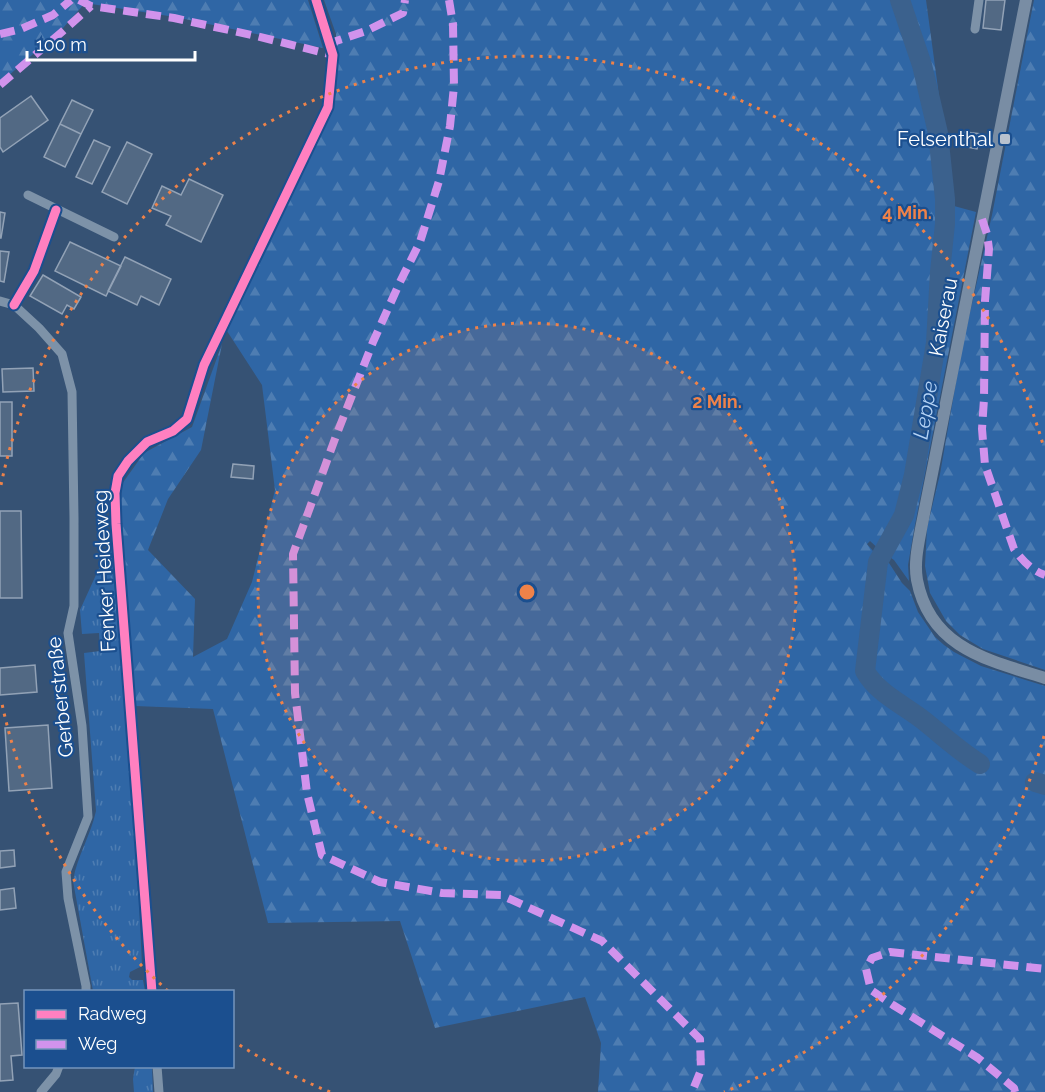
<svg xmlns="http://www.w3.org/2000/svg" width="1045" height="1092" font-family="Raleway,sans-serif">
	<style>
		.grass { fill: url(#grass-tufts) }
		.forest { fill: url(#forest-firs) }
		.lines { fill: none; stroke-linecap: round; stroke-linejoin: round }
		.river { stroke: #3b618d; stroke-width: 20 }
		.building { fill: #526984; stroke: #92a2b6; stroke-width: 1.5 }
		.minor { stroke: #7d92a8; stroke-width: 9 }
		.secondary { stroke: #798da4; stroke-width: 12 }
		.quiet { stroke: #d193ec; stroke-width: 8; stroke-dasharray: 15 8; stroke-linecap: butt }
		.cycleway-casing { stroke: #1b4f8f; stroke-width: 13 }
		.cycleway { stroke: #ff80c0; stroke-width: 9 }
		.ring { fill: none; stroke: #ee8249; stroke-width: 3; stroke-dasharray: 3 6 }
		.poi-dot { fill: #b9c2ce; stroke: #1b4f8f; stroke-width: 2 }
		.labels { text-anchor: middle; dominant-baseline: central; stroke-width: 4.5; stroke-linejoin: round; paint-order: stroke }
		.poi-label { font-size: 20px; fill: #fff; stroke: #1b4f8f; text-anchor: end }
		.street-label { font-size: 20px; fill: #fff; stroke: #1b4f8f }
		.water-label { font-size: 21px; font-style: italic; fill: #b5d3f5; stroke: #1b4f8f }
		.centre { fill: #ee8249; stroke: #1b4f8f; stroke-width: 3 }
		.ring-label { font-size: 18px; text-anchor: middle; font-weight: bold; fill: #ee8249; stroke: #1b4f8f; stroke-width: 4.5; stroke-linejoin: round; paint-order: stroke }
	</style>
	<defs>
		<pattern id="grass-tufts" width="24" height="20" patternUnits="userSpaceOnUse" patternTransform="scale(1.5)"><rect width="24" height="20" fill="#2f66a5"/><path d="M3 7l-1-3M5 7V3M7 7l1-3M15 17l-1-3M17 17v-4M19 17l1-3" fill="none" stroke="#4e7db2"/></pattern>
		<pattern id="forest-firs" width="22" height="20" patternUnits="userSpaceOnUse" patternTransform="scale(1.5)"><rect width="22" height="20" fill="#2f66a5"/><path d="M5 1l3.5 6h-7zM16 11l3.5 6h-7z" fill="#4e7db2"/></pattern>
	</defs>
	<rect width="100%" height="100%" fill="#365274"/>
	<path class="grass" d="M111,542L137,857L142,966L130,972L129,977L132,980H143L145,991H93L73,881C77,856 91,835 96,811L84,653L100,651L99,633L82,634L80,610Z
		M135,1067H152L153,1092H134L133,1079Z"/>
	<path class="forest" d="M0,0H308L323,48L175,17L85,3L63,28L0,83Z
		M324,0H926L954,206L976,212L914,530L908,565L909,581L894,560L881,551L870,541L867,544L879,558L889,563L902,583L910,591L918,612L935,637L944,645L954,652L981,666L1045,686V1092H598L601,1043L585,997L435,1028L400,921L268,923L213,709L135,706L119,524L122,484L144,453L192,427L222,344L201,450L168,499L148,550L195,599L193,657L227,639L252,582L275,490L262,385L227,331L278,213L331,109L336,58V34Z
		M1034,0H1045V670L983,649L960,635L946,621L930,593L925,566L927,528L940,474L962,348L992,215Z"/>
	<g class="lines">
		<path class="river" d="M900,0L922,65L938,133L945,199V224L940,272L936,343L914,475L904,515L878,562L865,671C877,693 904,705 923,720C942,735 959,751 980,764
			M1035,782L1045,785"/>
	</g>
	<path class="building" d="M986,0H1005L1001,30L983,28Z
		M31,96L48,120L3,152L0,147V118Z
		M72,100L93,110L81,134L60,124Z
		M60,124L81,134L65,167L44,157Z
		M965,132L981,134L977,149L956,145L958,136L964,138Z
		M94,140L110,147L92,184L76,177Z
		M127,142L152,154L127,204L102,192Z
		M189,179L223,195L201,242L166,225L171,216L152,208L162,186L181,195Z
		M0,212L5,213L1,238H0Z
		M70,242L121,266L106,296L55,271Z
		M0,251L9,252L4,282L0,281Z
		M125,257L171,279L159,305L141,296L137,305L108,291Z
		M43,275L81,297L74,309L67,305L62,314L30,296Z
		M33,368L34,391L3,392L2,369Z
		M0,402H12V456H0Z
		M233,464L254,466L253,479L231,477Z
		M0,511H21L22,598H0Z
		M35,665L37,692L0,695V668Z
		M48,725L52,788L9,791L5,728Z
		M14,850L15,866L0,868V851Z
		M14,888L16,908L0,910V890Z
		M18,1003L22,1055L11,1056L13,1080L0,1081V1004Z"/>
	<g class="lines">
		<path class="minor" d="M975,29L979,0
			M28,195L114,237
			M0,301L14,305L39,328L62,354L72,392L74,518V606L68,633L82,726L88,817L66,872L68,898L86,986V992
			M14,305L34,271L56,210
			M152,992L116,524L115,493L118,476L128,461L147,442L173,431L187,419L204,365L328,107L333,55L316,0
			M157,1066L159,1092
			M41,1092L56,1074L59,1066"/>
		<path class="secondary" d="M1026,0L921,529C918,545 914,563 917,580C930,648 988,660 1045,678"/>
		<path class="quiet" d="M79,0L91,6L174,18L256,36L333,55
			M449,0L453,24L454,86L450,126L439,181L420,242L400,282L373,342L336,436L293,554L295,693L307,793L322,855L380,882L442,893L501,895L602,941L700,1039L701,1070L692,1092
			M0,34L21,29L53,15L71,0
			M330,48L336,41L366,31L403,13L405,0
			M0,85L63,31L91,6
			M982,219L987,234L989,249L985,301L984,399L982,429L985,465L1014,549C1022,560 1031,570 1045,575
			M1015,1092L1014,1088L978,1058L893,1005L871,990L866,969L872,958L890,952L1045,969"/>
		<defs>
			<path id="cycleway" d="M14,305L34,271L56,210
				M152,992L116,524L115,493L118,476L128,461L147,442L173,431L187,419L204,365L328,107L333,55L316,0"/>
		</defs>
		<use href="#cycleway" class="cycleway-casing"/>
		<use href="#cycleway" class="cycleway"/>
	</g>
	<circle cx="527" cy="592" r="269" fill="#ee8249" fill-opacity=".12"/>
	<g class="ring">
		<circle cx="527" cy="592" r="269"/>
		<path d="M1044 736A537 537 0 0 1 724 1092M330 1092A537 537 0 0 1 235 1042M168 991A537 537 0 0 1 1 699M1 485A537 537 0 0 1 1044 448"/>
	</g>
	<rect class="poi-dot" x="999" y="133" width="12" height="12" rx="3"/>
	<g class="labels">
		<g class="poi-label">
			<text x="993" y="139">Felsenthal</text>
		</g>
		<g class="street-label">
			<text transform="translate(943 317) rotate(-79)">Kaiserau</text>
			<text transform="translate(104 571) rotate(-93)">Fenker Heideweg</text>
			<text transform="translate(60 697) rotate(-96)">Gerberstraße</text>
		</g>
		<g class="water-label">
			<text transform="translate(925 410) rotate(-80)">Leppe</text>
		</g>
	</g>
	<circle cx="527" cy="592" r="9" class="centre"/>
	<g class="ring-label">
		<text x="907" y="219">4 Min.</text>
		<text x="717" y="408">2 Min.</text>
	</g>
	<rect x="24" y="990" width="210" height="78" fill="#1b4f8f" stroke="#7695bc" stroke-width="1.5"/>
	<rect x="36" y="1010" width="30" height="9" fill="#ff80c0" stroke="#7695bc" stroke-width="1.5"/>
	<text x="78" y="1020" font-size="18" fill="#ffffff">Radweg</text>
	<rect x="36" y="1040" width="30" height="9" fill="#d193ec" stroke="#7695bc" stroke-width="1.5"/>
	<text x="78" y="1050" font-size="18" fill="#ffffff">Weg</text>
	<path d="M27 51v9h168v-9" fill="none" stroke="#ffffff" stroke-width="3"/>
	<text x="36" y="51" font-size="18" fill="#ffffff" stroke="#1b4f8f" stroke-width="4.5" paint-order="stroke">100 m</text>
</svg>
